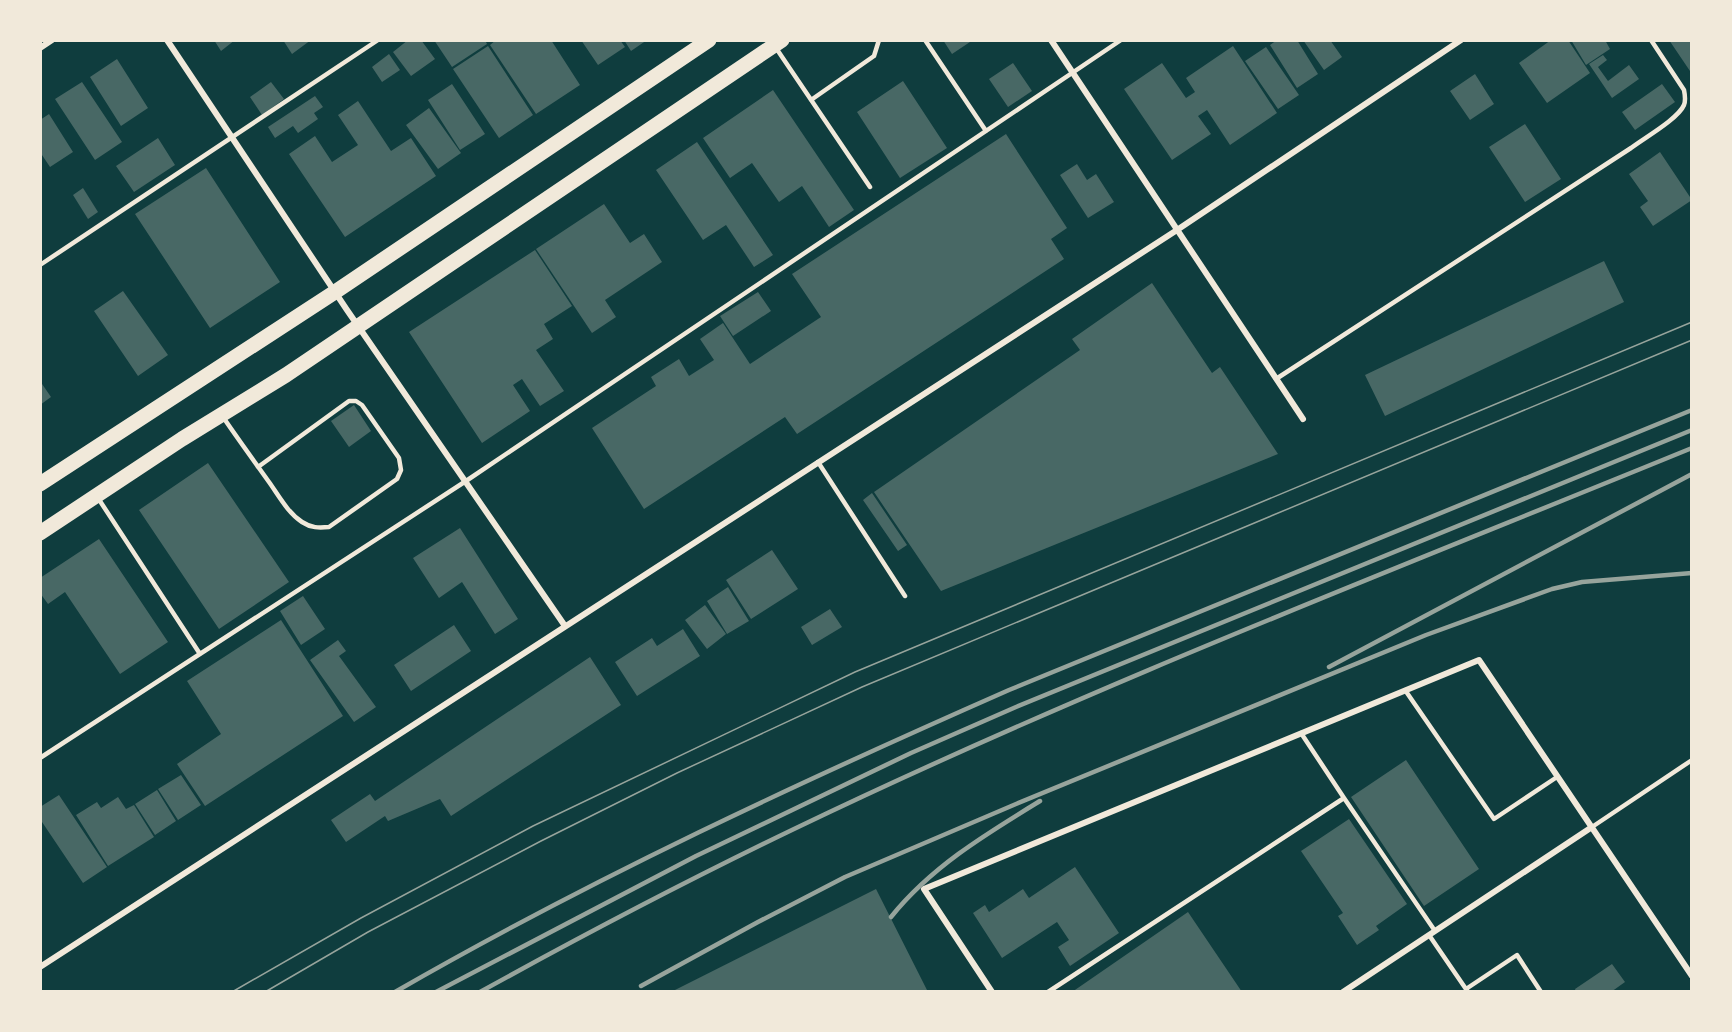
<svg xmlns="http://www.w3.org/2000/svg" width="1732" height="1032" font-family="Cabin,sans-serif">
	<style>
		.building { fill: #486865 }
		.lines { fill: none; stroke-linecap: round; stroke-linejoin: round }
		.service { stroke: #f1e9da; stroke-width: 4.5 }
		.minor { stroke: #f1e9da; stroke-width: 6 }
		.primary { stroke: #f1e9da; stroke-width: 15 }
		.tram { stroke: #97a49c; stroke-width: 1.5 }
		.rail { stroke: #97a49c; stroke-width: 4.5 }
	</style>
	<rect width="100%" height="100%" fill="#0f3d3e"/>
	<path class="building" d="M214,40H235L221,51Z
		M283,40H311L292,54Z
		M408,40H421L435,59L411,76L393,52Z
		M434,40H485L487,44L452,67Z
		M496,40H551L580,85L536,114L490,45Z
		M581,40H620L625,47L598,65Z
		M624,40H647L631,51Z
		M943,40H973L952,54Z
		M1277,40H1297L1318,74L1297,88L1270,45Z
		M1303,40H1330L1342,57L1324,70Z
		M1551,40H1568L1590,73L1547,103L1519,63Z
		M1571,40H1605L1610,49L1586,65Z
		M1669,40H1692V74Z
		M488,46L533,115L499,138L453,69Z
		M1233,46L1277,113L1230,145L1207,110L1198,116L1211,134L1172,160L1124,89L1162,63L1186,98L1195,92L1186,78Z
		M1266,47L1299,95L1278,109L1245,61Z
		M389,54L400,70L382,82L372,67Z
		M1603,55L1607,60L1598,67L1608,81L1629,65L1639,79L1612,98L1589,64Z
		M117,59L148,108L121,126L90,77Z
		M1013,63L1032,91L1008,107L989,79Z
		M1475,74L1494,104L1470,120L1450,91Z
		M903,81L947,148L900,178L857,112Z
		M82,82L122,142L95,160L55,99Z
		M271,82L284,99L262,115L250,97Z
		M452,84L485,134L460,150L428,100Z
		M1662,84L1675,102L1635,130L1622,112Z
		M773,90L854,210L829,227L802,186L779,202L752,163L730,178L703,138Z
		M315,96L323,107L314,113L318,119L298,133L293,126L275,138L268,127Z
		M358,101L391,151L411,138L436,176L345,237L289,154L315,136L332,162L358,145L338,115Z
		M429,108L461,153L438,169L406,125Z
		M49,114L73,152L50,167L40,152V120Z
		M1525,124L1561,179L1525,202L1489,147Z
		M1006,134L1067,228L1051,239L1064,259L797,434L785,417L644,509L592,428L656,386L651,377L679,359L689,376L714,360L700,339L723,323L750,364L821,317L792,274Z
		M158,138L175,165L134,192L116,166Z
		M697,142L773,255L754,267L726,225L703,240L656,170Z
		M1660,152L1692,200L1653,226L1640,207L1648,201L1629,174Z
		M1077,164L1087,180L1096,174L1114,202L1088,218L1060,175Z
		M206,168L280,282L210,328L135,214Z
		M83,188L98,212L88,219L73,195Z
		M604,204L630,243L644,234L662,262L605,300L616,317L592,333L536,249Z
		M535,250L572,306L544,324L553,339L536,350L564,391L540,406L522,379L513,385L530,411L482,443L409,332Z
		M1604,261L1624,302L1385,416L1365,375Z
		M1152,283L1212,373L1220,367L1278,454L941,591L874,492L1080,350L1072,339Z
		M123,291L168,355L138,376L94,311Z
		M758,292L771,311L733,336L720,316Z
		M40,381L51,397L40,405Z
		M354,405L371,431L349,447L331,421Z
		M208,463L289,582L219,629L139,510Z
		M872,493L907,545L898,551L863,500Z
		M460,528L518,619L495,634L462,582L439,598L413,558Z
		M99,539L168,642L120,674L65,592L48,604L40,593V578Z
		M772,550L798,589L751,619L726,580Z
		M728,587L749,621L727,634L707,601Z
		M303,596L325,629L301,645L280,611Z
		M705,605L726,634L707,649L685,620Z
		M830,609L842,627L812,645L801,627Z
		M281,620L343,716L205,806L177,764L221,734L187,681Z
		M454,625L471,651L411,691L394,665Z
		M683,629L700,656L637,696L615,662L652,638L657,646Z
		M338,640L346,651L339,656L376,707L354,722L310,660Z
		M590,657L621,705L451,816L440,799L388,821L385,816L346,842L331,820L370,794L375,801Z
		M1406,760L1479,869L1424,906L1351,797Z
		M181,775L201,805L178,820L158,789Z
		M157,790L176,821L155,835L135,804Z
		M59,795L107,867L83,883L40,819V807Z
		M118,797L126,809L134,805L154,837L108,866L76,815L97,802L101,808Z
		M1349,819L1407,904L1376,926L1379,930L1357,945L1338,916L1343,913L1301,851Z
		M1075,867L1119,933L1070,966L1058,947L1069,940L1057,922L1002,958L973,913L985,905L989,912L1023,889L1029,898Z
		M876,889L928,992H671Z
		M1188,912L1242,992H1072Z
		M1612,964L1625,982L1611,992H1576L1575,989Z"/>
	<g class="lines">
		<path class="service" d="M925,40L986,131
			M776,48L870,187
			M811,100L874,56L879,40
			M40,265L378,40
			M1276,379L1631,148C1644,138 1678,119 1684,105C1686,100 1685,95 1684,90L1651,40
			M223,417C238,439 254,461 269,482C279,496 288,513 302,522C311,528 319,528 329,527L397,479L401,470L399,458L362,405L356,401H349L258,467
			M818,462L905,596
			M98,498L200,654
			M1405,690L1494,819L1557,777
			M40,758L466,481L1121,40
			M1344,798L1435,931
			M1592,827L1692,760
			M1429,935L1468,992
			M1466,989L1517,955L1541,992
			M1048,992L1344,798L1301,733"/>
		<path class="minor" d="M167,40L347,310L565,626
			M1051,40L1303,419
			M40,48L52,40
			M40,967L1177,230L1461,40
			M992,992L924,889L1479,660L1692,976
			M1343,992L1592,827"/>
		<path class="primary" d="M40,484L335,292L709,40
			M40,533L182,439L286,375L782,40"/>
		<path class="tram" d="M232,992L361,918L533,826L855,672L1692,322
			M265,992L368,932L541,841L677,773L862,687L1692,340"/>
		<path class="rail" d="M1329,667L1692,474
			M891,917C931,867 986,834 1040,801
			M641,986L758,922L845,877L1016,804L1426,635L1552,589L1582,582L1692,573
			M395,992C593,878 800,782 1009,690L1692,410
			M436,992L696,856L911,753L1016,707L1692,430
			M480,992C583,935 688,880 794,829C1087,688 1391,571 1692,448"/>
	</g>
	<rect width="1732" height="1032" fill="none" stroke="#f1e9da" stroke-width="84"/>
</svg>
